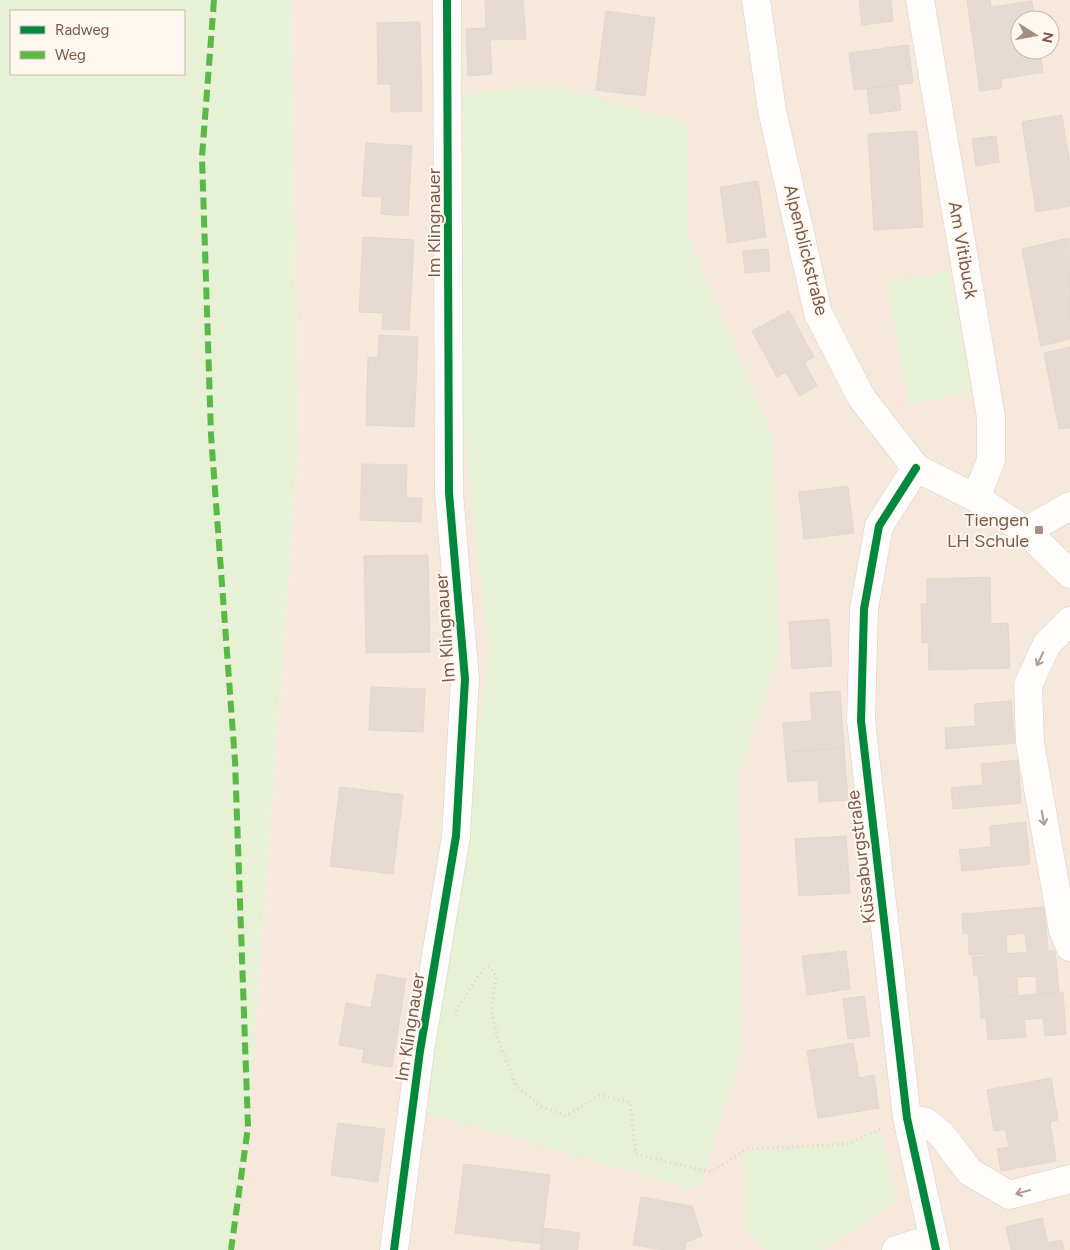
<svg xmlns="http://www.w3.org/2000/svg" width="1070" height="1250" font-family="Figtree,sans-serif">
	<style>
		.residential { fill: #f6e9dc; fill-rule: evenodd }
		.green { fill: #e6f1d6; fill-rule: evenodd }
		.building { fill: #e6dbd3; stroke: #e3d6ce }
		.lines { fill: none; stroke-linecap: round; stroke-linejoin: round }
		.minor-casing { stroke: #d8cfca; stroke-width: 29 }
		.path { stroke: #dcd2cd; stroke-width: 3; stroke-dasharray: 1 4; stroke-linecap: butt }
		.minor { stroke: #fefdfc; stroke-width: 28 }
		.quiet { stroke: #58b947; stroke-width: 6; stroke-dasharray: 12 6; stroke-linecap: butt }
		.cycleway-casing { stroke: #fff8f0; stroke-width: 11 }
		.cycleway { stroke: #00873e; stroke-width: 8 }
		.oneway { stroke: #b09a90 }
		.poi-dot { fill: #a88e82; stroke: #fff8f0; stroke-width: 2 }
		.labels { text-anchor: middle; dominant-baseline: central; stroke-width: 4; stroke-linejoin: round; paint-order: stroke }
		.street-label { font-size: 18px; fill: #7c5848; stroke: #fff8f0 }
		.poi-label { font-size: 18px; fill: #7c5848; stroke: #fff8f0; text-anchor: end }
	</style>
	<rect width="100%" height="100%" fill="#f9f3ed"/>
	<path class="residential" d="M292,0H1070V1250H231L248,1127L298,454ZM1020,20H1050V50H1020Z"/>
	<path class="green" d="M0,0H292L298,454L248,1127L231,1250H0ZM184,11V74H11V11Z
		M556,86L689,124V240L774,442L779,657L738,772L743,1050L698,1190L426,1113L489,654L463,422L464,94Z
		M949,271L971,392L909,404L886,283Z
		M880,1130L896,1202L822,1250H767L745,1231L744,1151L848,1144Z"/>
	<path class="building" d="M485,0H523L526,39L490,40L492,74L468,76L466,29L486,28Z
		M859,0H891L893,21L862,25Z
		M967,0H990L991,7L1032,1L1035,20H1020V50H1040L1043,72L1001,79L1002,88L980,91Z
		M606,11L655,18L645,96L596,90Z
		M420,22L422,111L391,112V84H378L377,23Z
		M908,45L913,83L854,90L849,53Z
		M898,84L901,110L870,114L867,88Z
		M1062,115L1070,166V206L1036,212L1022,122Z
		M917,131L923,227L874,230L868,134Z
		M996,136L999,162L976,166L972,139Z
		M366,143L412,146L408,216L381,214L382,197L362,196Z
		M758,181L766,237L728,243L720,187Z
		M363,237L414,240L409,330L382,329L383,313L359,312Z
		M1069,238L1070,339L1041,346L1022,249Z
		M768,249L770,271L745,273L743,251Z
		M789,311L814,357L804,362L817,386L799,396L786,372L777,377L752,331Z
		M379,335L418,337L414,427L366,425L368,357L378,358Z
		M1070,347V428L1059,429L1044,353Z
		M362,464L407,465L406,498H422L421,522L360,520Z
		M848,486L854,533L804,539L799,492Z
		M428,555L430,652L366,653L364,556Z
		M990,577L991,624L1008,623L1010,668L929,670L928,642L922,643L921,604H927V579Z
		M829,619L832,666L792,669L789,622Z
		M371,687L425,689L423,732L369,730Z
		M840,691L844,748L785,752L783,723L812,721L810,693Z
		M1011,701L1015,743L946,749L945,728L976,726L974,704Z
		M844,748L848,800L819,802L818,780L788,782L785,752Z
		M1018,760L1021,803L953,809L951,788L983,785L981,764Z
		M340,787L403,795L393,874L330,866Z
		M1026,822L1030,864L962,871L959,850L991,847L990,826Z
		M846,836L850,893L799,896L795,839Z
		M1044,907L1048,949L1027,951L1025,933L1006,935L1007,953L969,955L968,933L963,934L962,914Z
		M1055,950L1059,992L1037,994L1036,976L1017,977L1018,995L980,998L978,976H974L972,957Z
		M846,951L850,989L807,995L802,956Z
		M377,974L406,979L392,1067L362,1062L364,1049L339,1045L346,1003L371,1008Z
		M1063,992L1066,1034L1045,1036L1043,1018L1024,1020L1026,1037L988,1040L986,1018L981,1019L980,999Z
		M864,996L870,1036L848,1039L843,999Z
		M853,1043L859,1078L874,1075L879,1108L818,1118L807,1051Z
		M1051,1078L1058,1120L1050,1122L1056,1161L1001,1171L997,1149L1009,1147L1005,1129L994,1131L987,1090Z
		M338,1123L385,1129L378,1182L331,1175Z
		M464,1164L550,1175L541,1244L455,1233Z
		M641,1197L692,1206L702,1236L686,1242L685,1250H665L633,1245Z
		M1042,1218L1048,1243L1062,1240L1064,1250H1011L1006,1227Z
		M544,1228L580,1233L577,1250H540Z"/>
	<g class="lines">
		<defs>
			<path id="minor" d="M756,0L772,110L818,313L861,397L916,468L976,498L1026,531L1070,574
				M920,0L991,417V460L976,498
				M916,468L879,526L864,609L861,721L907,1118L936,1250
				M1026,531L1070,506
				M1070,621L1047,644L1028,685L1030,743L1063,930L1070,947
				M907,1118L926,1122L941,1134L970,1172L1009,1195L1070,1179
				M394,1250L420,1051L456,836L465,679L449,493L447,0
				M896,1250L933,1238"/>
		</defs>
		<use href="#minor" class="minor-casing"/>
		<path class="path" d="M456,1011L483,969L490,967L496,976L491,1011L499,1043L517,1087L540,1106L566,1116L600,1095L630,1102L636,1154L711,1172L747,1149L848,1144L881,1129"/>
		<use href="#minor" class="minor"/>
		<path class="quiet" d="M214,0L202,157L211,435L235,761L248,1127L231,1250"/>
		<defs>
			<path id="cycleway" d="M916,468L879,526L864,609L861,721L907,1118L936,1250
				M394,1250L420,1051L456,836L465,679L449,493L447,0"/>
		</defs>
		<use href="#cycleway" class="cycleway-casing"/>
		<use href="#cycleway" class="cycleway"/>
	</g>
	<defs><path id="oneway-shaft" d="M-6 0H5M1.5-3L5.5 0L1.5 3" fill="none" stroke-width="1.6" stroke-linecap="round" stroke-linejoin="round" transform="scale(1.25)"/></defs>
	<g class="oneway">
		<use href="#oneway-shaft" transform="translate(1040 659) rotate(115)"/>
		<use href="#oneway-shaft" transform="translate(1043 818) rotate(80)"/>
		<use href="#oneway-shaft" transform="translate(1023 1192) rotate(165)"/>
	</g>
	<rect class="poi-dot" x="1034" y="525" width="10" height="10" rx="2.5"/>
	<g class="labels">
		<g class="street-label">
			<text transform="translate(434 223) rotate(-90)">Im Klingnauer</text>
			<text transform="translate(806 250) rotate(76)">Alpenblickstraße</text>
			<text transform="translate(963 250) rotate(80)">Am Vitibuck</text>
			<text transform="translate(445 628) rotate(-94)">Im Klingnauer</text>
			<text transform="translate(861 857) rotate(-97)">Küssaburgstraße</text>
			<text transform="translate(410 1027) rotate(-81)">Im Klingnauer</text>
		</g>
		<g class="poi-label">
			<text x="1029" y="520">Tiengen<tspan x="1029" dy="21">LH Schule</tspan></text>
		</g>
	</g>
	<rect x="10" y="10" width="175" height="65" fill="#fff8f0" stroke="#cbb8ad"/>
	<rect x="20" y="26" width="25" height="8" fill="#00873e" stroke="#cbb8ad"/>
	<text x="55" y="35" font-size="15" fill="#7c5848">Radweg</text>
	<rect x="20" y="51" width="25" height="8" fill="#58b947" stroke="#cbb8ad"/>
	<text x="55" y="60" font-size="15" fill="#7c5848">Weg</text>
	<g transform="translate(1035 35) rotate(101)"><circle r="24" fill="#fff8f0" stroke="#cbb8ad"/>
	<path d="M0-4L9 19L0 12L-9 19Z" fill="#a88e82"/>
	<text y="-8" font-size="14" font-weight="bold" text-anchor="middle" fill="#7c5848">N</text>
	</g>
</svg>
